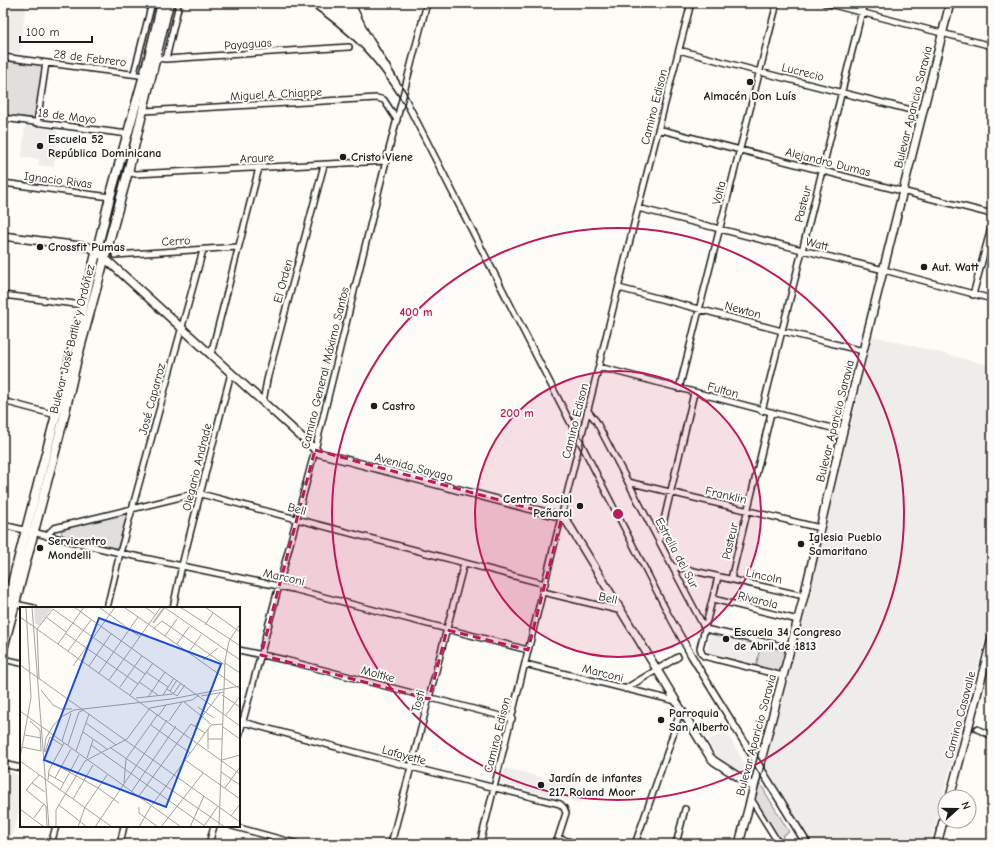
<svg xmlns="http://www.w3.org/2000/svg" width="995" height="847" font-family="'Comic Neue',sans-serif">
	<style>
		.built { fill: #eeede9 }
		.green { fill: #e0dfdb; stroke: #7e7e7c }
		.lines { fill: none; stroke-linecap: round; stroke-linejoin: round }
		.street-casing { stroke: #1c1c1c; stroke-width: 8 }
		.secondary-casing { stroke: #1c1c1c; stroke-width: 10 }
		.primary-casing { stroke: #1c1c1c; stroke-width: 11 }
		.street { stroke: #fdfcf7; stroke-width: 5 }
		.secondary { stroke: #fdfcf7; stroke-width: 7 }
		.primary { stroke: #fdfcf7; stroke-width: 8 }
		.rail { stroke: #1c1c1c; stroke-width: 1.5 }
		.marked { fill: #c2185b; fill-opacity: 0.2; stroke: #c2185b; stroke-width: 3; stroke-dasharray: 8 5; stroke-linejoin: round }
		.ring { fill: none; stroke: #c2185b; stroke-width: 2 }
		.poi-dot { fill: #1c1c1c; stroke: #fdfcf7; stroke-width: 1.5 }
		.labels { text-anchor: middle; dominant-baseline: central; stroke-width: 4; stroke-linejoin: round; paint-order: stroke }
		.street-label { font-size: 12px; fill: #1c1c1c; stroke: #fdfcf7 }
		.poi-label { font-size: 12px; font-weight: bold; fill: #1c1c1c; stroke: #fdfcf7; text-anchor: start }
		.inset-river { fill: none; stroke: #b7b6b2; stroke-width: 2 }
		.inset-road { fill: none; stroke: #a3a29f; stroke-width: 1 }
		.view { fill: #1d4ed8; fill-opacity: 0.15; stroke: #1d4ed8; stroke-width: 2 }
		.inset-edge { fill: none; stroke: #1c1c1c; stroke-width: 2 }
		.centre { fill: #c2185b; stroke: #fdfcf7; stroke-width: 2 }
		.ring-label { font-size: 12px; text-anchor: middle; font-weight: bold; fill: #c2185b; stroke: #fdfcf7; stroke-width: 4; stroke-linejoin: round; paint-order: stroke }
	</style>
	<rect width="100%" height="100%" fill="#fdfcf7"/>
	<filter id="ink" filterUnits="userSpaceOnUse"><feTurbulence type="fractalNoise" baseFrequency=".025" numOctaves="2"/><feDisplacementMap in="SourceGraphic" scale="8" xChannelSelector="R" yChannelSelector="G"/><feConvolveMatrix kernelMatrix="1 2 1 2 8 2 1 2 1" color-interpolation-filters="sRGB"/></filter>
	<g filter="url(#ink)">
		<path class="built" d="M3,3H26L20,53L3,51Z
			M25,126L58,130L54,167L38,165L39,159L22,157Z
			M873,336L992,366V613L930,844H812L765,767Z
			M711,633L761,645L756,665L706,653Z
			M726,731L748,770L744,775L718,758L708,741Z
			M505,768L537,776L585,789L579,803L501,783Z
			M3,770L21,775V804L11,838H3Z"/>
		<path class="green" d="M154,3H157L142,64H138Z
			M10,61L40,65L42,67L36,116L34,118L3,115V74L5,64Z
			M142,94L140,110L106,243L111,222L112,204Z
			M123,514L126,515V519L118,547L115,549L64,538L61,532L64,528Z
			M761,643L786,649L782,672L780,673L756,667Z
			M758,780L789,832L782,836L788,844H780L754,800Z"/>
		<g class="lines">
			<defs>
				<path id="street" d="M825,3L992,46
					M679,50L760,72L923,113
					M3,57L146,76
					M153,58L166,59L349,47
					M166,59L178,8
					M134,73L152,3
					M144,111L377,98L384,100L397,120
					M3,118L128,134
					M37,123L46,63
					M658,129L992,214
					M128,172L135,174L386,161
					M3,183L110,197
					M638,208L802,250L884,270L992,299
					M115,255L238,247
					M619,288L782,331L863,351
					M3,295L83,305
					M973,295L992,224
					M211,354L259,168
					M599,367L843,431
					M679,389L777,3
					M3,401L56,415
					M263,402L267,380L324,165
					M588,411L596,421L705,629L791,648
					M762,411L864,3
					M628,482L820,528
					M3,525L120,553L293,589L528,650
					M46,536L54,528L197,493L545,584
					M659,541L694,393
					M672,566L804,596
					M718,577L700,648L702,654L704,656L783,676
					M731,579L771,413
					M543,592L622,611
					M713,599L798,620
					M15,604L34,608
					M107,608L120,553L203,250
					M173,608L182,565L231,373
					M239,650L285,660L512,719
					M3,659L21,663
					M525,664L676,701
					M625,689L678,657
					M239,721L411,767L560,804L564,808L566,813L556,844
					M977,729L992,736
					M239,736L315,450L386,161L427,3
					M3,764L21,768
					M751,799L779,844
					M232,826L298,844
					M558,838L578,844
					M51,844L56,826
					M120,844L124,826
					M209,844L214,826
					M391,844L464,563
					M480,844L638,208L691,3
					M635,844L668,750L681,709
					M676,844L685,809"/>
				<path id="secondary" d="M3,236L88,247L97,251L319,453L562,517L566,520L710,757L714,761L754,787
					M950,797L992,638
					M739,844L804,596L843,431L950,3
					M937,844L945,814"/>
				<path id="primary" d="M3,618L56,415L110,197L149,57L162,3
					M3,649L63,421L76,363L128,172L169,3"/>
			</defs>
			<use href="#street" class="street-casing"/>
			<use href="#secondary" class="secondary-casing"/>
			<use href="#primary" class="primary-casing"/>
			<use href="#street" class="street"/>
			<use href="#secondary" class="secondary"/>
			<use href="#primary" class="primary"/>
			<path class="rail" d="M306,3C350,32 374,57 402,101L669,622L688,657L802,844
				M355,3L368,30L405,91L670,611L704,670L812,844"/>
		</g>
	</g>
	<path class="marked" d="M315,450L562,517L528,650L447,630L429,699L261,655Z"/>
	<circle cx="618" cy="514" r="143" fill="#c2185b" fill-opacity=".12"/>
	<g class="ring">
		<circle cx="618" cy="514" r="143"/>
		<circle cx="618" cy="514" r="286"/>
	</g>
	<g class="poi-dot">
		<circle cx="750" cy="82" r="4"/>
		<circle cx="40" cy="146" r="4"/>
		<circle cx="343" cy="157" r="4"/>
		<circle cx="40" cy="247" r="4"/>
		<circle cx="924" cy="267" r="4"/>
		<circle cx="374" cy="406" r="4"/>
		<circle cx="580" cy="506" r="4"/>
		<circle cx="801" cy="544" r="4"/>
		<circle cx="40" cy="548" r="4"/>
		<circle cx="726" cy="639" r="4"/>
		<circle cx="661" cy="720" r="4"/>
		<circle cx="541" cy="785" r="4"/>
	</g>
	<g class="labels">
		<g class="street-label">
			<text transform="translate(248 44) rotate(-4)">Payaguas</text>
			<text transform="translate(90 58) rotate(7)">28 de Febrero</text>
			<text transform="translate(803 72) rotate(14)">Lucrecio</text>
			<text transform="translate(276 94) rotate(-3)">Miguel A. Chiappe</text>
			<text transform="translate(654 107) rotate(-76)">Camino Edison</text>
			<text transform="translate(913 107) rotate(-76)">Bulevar Aparicio Saravia</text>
			<text transform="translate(67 116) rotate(7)">18 de Mayo</text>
			<text transform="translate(257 158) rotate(-3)">Araure</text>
			<text transform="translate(828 162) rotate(14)">Alejandro Dumas</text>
			<text transform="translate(58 180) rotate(7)">Ignacio Rivas</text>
			<text transform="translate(719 193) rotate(-76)">Volta</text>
			<text transform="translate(803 204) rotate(-76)">Pasteur</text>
			<text transform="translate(176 241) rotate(-3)">Cerro</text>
			<text transform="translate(817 244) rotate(13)">Watt</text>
			<text transform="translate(283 281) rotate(-75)">El Orden</text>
			<text transform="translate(743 310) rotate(15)">Newton</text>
			<text transform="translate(72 339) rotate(-76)">Bulevar José Batlle y Ordóñez</text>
			<text transform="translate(325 368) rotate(-76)">Camino General Máximo Santos</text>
			<text transform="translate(723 390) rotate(15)">Fulton</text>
			<text transform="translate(152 399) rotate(-75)">José Caparroz</text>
			<text transform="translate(575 421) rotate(-76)">Camino Edison</text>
			<text transform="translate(835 421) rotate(-76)">Bulevar Aparicio Saravia</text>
			<text transform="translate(197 467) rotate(-76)">Olegario Andrade</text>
			<text transform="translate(414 467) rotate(15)">Avenida Sayago</text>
			<text transform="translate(726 495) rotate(13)">Franklin</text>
			<text transform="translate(297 509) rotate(15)">Bell</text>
			<text transform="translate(730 541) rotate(-77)">Pasteur</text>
			<text transform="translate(677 553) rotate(62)">Estrella del Sur</text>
			<text transform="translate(764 576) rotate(12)">Lincoln</text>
			<text transform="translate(284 577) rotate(13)">Marconi</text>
			<text transform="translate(608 598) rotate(13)">Bell</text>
			<text transform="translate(758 600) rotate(14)">Rivarola</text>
			<text transform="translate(603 673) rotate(14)">Marconi</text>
			<text transform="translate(378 674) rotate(15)">Moltke</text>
			<text transform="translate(418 701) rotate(-75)">Tosti</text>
			<text transform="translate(960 715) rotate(-75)">Camino Casavalle</text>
			<text transform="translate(497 735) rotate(-76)">Camino Edison</text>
			<text transform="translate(756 735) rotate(-75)">Bulevar Aparicio Saravia</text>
			<text transform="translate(404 755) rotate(15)">Lafayette</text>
		</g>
		<g class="poi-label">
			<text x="750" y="96" text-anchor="middle">Almacén Don Luís</text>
			<text x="48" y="139">Escuela 52<tspan x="48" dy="14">República Dominicana</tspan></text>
			<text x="351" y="157">Cristo Viene</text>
			<text x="48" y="247">Crossfit Pumas</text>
			<text x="932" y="267">Aut. Watt</text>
			<text x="382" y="406">Castro</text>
			<text x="572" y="499" text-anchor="end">Centro Social<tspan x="572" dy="14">Peñarol</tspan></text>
			<text x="809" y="537">Iglesia Pueblo<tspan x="809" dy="14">Samaritano</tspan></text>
			<text x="48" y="541">Servicentro<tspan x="48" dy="14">Mondelli</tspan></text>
			<text x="734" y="632">Escuela 34 Congreso<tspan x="734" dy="14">de Abril de 1813</tspan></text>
			<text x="669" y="713">Parroquia<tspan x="669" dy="14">San Alberto</tspan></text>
			<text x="549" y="778">Jardín de infantes<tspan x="549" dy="14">217 Roland Moor</tspan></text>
		</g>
	</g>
	<g transform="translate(20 607)">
		<rect width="220" height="220" fill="#fdfcf7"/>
		<path d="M14,0H33L19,19L15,16Z" fill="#e0dfdb"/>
		<path class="inset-river" d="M133,16L144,1"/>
		<path class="inset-road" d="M12,0L29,220M54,0L220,119M79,0L120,30M104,0L220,82M125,0L136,8M144,0L220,53M160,0L210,32M185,0L220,25M33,2L125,67M0,10L220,167M26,10L46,25M185,18L193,6M134,21L142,14L205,58M17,22L19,72M17,22L33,2M45,26L118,77M145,29L157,12M210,32L220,39M38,37L64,0M157,37L169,20M48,44L71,13M169,45L181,28M183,53L198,41M205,56L220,66M0,58L220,215M53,59L95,0M69,59L91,27M126,65L148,80M79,66L118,10M89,73L141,0M119,75L138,88M100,80L122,49M147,82L157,89L165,78M21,83L33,98L41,102H52M150,84L157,73M110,88L133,56M143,88L154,71M202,88L220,100M181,89L204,85M128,90L145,65M116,91L153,87L161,76M164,95L191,117M178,100L194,111M0,104L161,220M139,108L146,98M206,108L220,89M149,114L162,95M66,116L96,138M131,118L170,146M191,118L203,117M175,119L200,86M203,120L220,132M63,125L87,142M5,128L21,131M188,132H202M42,134L51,106M48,138L59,105L64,103M71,138L186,220M2,140L21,144L20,123L10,114M91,141L205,220M188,142V122M56,144L69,107M24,145L26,131L33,119L41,110L54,103L151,92L220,79M25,145L30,130L42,138M0,151L11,91L6,0M67,151L73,133M165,153L220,192M202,153L220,148M0,154L92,220M33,156L78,181L99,196M201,165L220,178M28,167L44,176M19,168L6,183L26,199L27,220M35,171L51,142M28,173L29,163L44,136M12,176L25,185M104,176L106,152L138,107M205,181L220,160M40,183L59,148M112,184L156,119M119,189L171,117L185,126M53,192L73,158M39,198L67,220M132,198L191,118M119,200V206L138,220M0,202L24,220M211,209L220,197M14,211L24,197M184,219L198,199M36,220V203L65,154L107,132L130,101L172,93L179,88M58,220L65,200L87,168M75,220L147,113M119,220L131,199M141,220L183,166M170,220L184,189M199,220L205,54L209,34L220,17"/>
		<path class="view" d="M79,11L201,57L146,200L24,153Z"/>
		<rect width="220" height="220" class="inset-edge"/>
	</g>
	<circle cx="618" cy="514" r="6" class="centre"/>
	<g class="ring-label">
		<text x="416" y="316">400 m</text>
		<text x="517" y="417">200 m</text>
	</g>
	<rect width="995" height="847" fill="none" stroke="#fdfcf7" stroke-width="16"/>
	<rect x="8" y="8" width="979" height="831" fill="none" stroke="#1c1c1c" stroke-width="1.5" filter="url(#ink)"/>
	<g transform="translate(957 809) rotate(69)"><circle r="19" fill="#fdfcf7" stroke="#a3a29f"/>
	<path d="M0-3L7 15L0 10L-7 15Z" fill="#1c1c1c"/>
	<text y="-6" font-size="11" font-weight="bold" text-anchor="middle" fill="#1c1c1c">N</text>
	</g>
	<path d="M20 36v6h72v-6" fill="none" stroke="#1c1c1c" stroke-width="2"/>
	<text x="26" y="36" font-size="12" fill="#1c1c1c" stroke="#fdfcf7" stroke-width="3" paint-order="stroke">100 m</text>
</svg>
